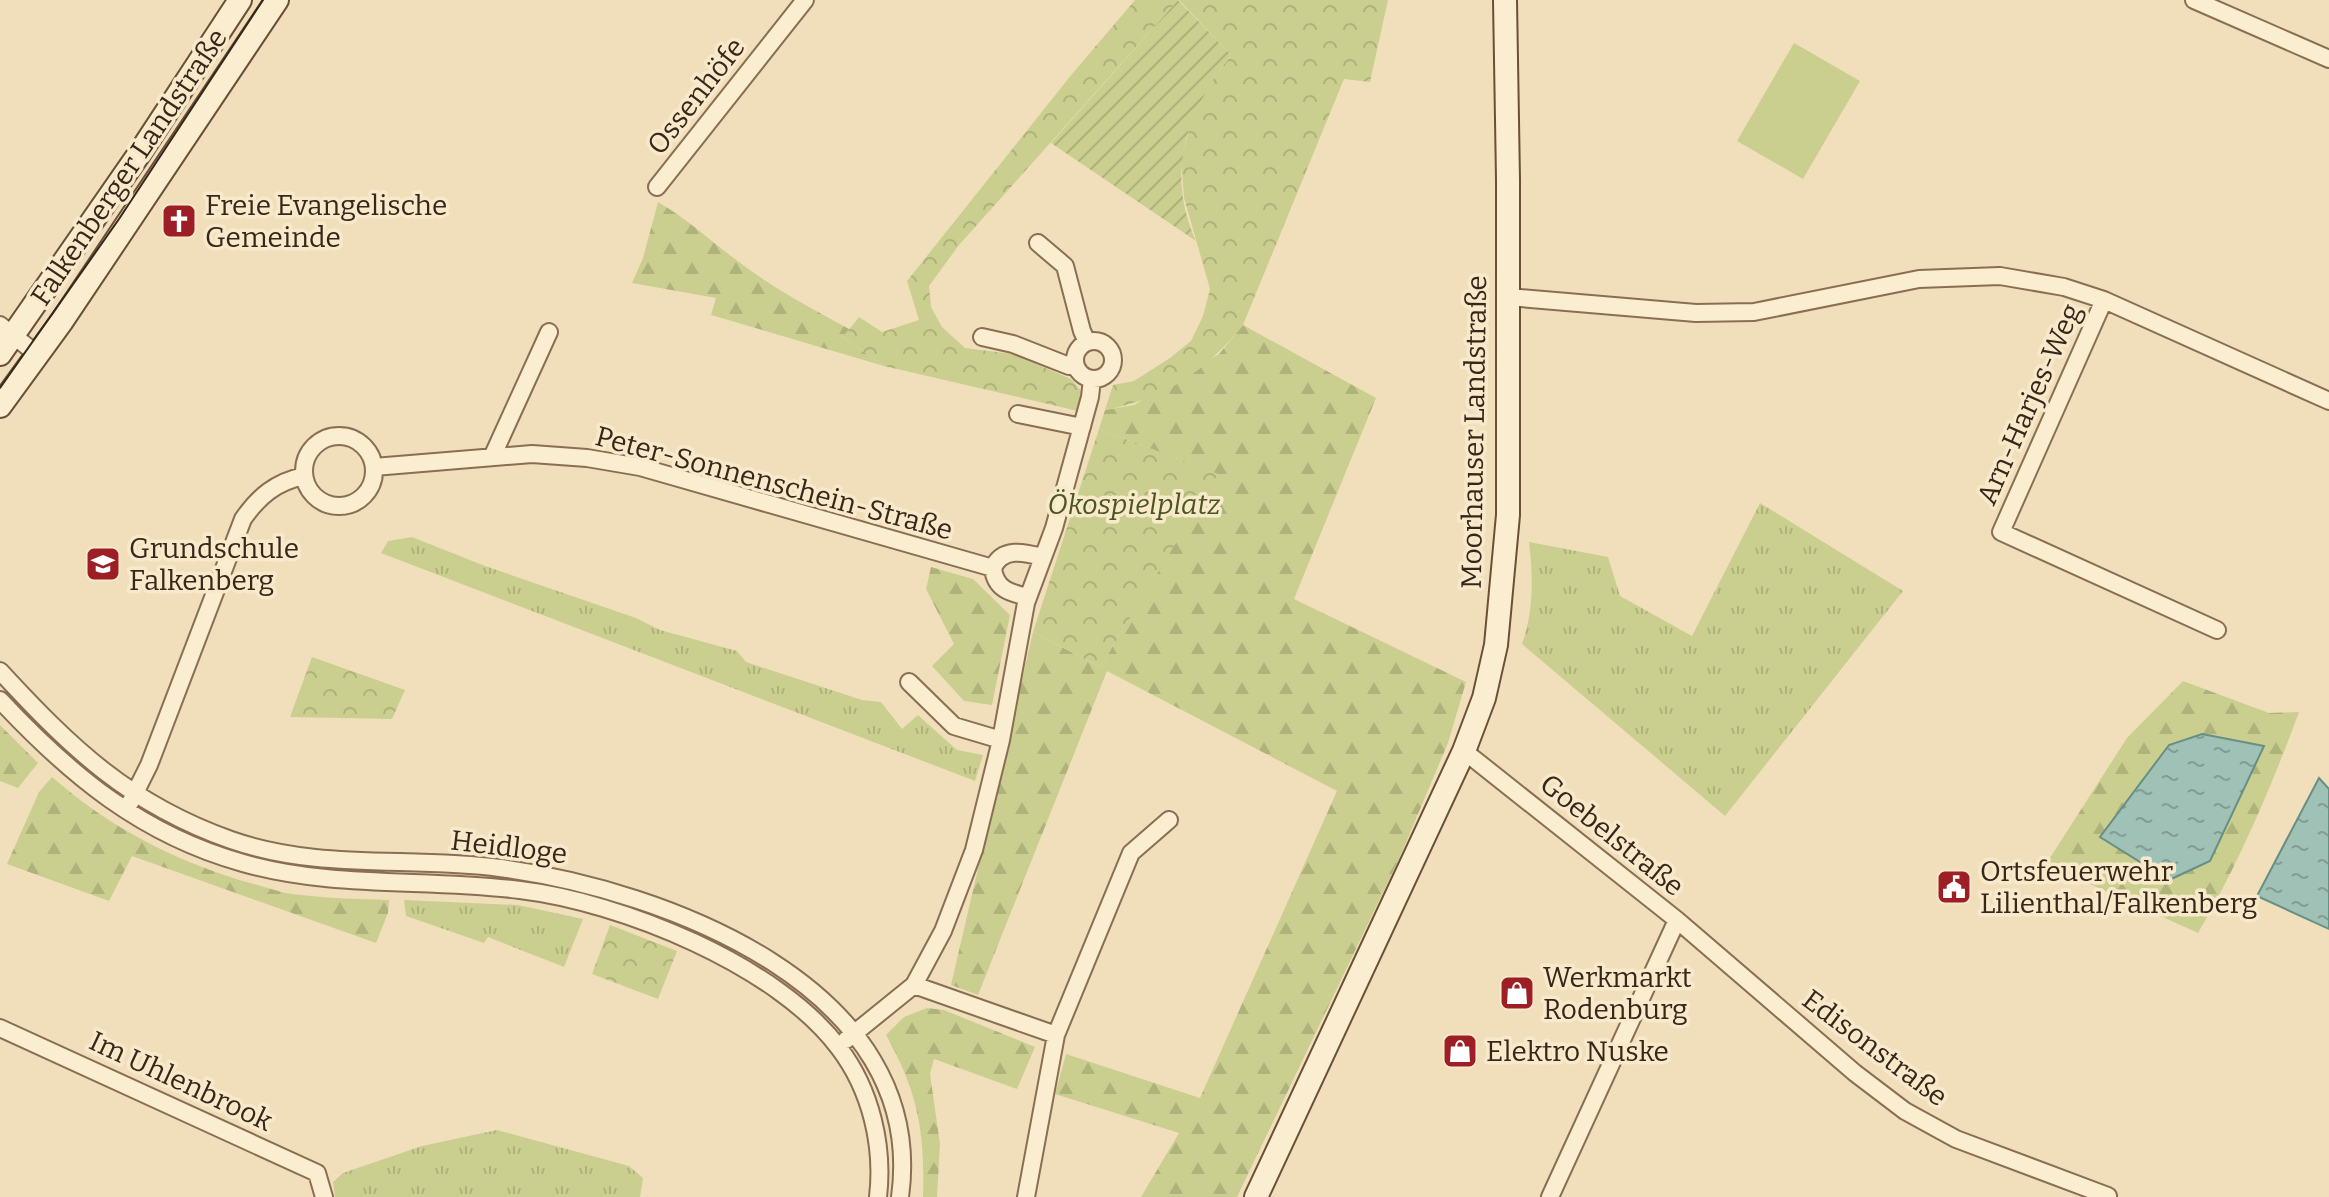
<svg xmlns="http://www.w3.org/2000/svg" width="2329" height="1197" font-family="Bitter,serif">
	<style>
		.grass { fill: url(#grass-tufts) }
		.forest { fill: url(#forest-firs) }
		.park { fill: url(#park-crowns) }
		.garden { fill: url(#garden-furrows) }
		.pitch { fill: #cacf8f }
		.water { fill: url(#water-ripples); stroke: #678f84; stroke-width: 2 }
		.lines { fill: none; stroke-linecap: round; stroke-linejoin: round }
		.street-casing { stroke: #896e54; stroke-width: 20 }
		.secondary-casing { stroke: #6b4f37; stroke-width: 26 }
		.street { stroke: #fbedcf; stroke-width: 16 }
		.secondary { stroke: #fbedcf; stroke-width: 22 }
		.tram { stroke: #37271a; stroke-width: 2 }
		.labels { text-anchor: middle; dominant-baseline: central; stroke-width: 7; stroke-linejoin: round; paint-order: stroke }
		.street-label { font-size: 28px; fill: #37271a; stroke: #f8e9cb }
		.poi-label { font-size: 28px; fill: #37271a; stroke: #f8e9cb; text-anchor: start }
		.park-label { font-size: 28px; font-style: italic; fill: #4a551f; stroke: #f8e9cb }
	</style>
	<defs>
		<pattern id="grass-tufts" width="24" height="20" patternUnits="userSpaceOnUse" patternTransform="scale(2)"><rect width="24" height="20" fill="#cacf8f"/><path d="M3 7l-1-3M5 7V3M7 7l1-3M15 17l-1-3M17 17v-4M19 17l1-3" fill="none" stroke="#aeb27b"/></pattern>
		<pattern id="forest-firs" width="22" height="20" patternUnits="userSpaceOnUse" patternTransform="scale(2)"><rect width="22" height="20" fill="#cacf8f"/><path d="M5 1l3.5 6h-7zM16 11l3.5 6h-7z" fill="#aeb27b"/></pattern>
		<pattern id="park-crowns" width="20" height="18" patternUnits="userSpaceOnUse" patternTransform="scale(2)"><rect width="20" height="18" fill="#cacf8f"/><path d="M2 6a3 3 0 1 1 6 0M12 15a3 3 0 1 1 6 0" fill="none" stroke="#aeb27b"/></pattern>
		<pattern id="garden-furrows" width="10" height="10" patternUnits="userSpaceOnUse" patternTransform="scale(2)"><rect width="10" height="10" fill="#cacf8f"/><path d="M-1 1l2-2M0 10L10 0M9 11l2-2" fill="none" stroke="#aeb27b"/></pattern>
		<pattern id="water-ripples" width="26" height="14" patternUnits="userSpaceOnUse" patternTransform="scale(2)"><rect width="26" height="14" fill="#a0c1b6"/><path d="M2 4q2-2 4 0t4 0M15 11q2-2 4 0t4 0" fill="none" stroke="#839d93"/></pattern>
	</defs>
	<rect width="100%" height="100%" fill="#f1dfbb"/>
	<path class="grass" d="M1760,503L1903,591L1725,816L1522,644C1534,611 1533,576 1529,542L1608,557L1620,596L1692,636Z
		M412,537L485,566L636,618L660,630L737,651L746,662L862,700L881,702L902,729L918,715L957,750L983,755L975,781L381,553L388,541Z
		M404,900L518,905L583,919L564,967L488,937L484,943L406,916Z
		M497,1130L629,1166L643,1178L640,1197H335L333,1182L343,1173L422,1146Z"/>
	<path class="forest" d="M658,202C689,220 714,244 743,265C776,290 813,309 849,329L843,337L884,366L711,315L716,298L632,283L643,258Z
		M1243,325L1376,398L1294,599L1466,682L1448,743L1399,859L1237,1197H1141L1179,1133L1055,1094L1066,1054L1200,1098L1337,791L1107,671L978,995L951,985L1033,632L1100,667L1217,474L1099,429L1105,410L1134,405L1219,354Z
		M931,567L973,579L1010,615L992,705L964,701L932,666L954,644L926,589Z
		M2183,681L2269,713L2299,712C2271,788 2239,863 2198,933L2046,864L2127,738Z
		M0,725L38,763L18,788L0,781Z
		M52,777C110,828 177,862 250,883C264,886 278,892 292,894C324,898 357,899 389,900L388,913L376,943L132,856L109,901L7,864L39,792Z
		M927,1008L944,1010L1035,1047L1017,1089L934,1059L930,1074L940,1144L937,1197H923C925,1132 918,1092 886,1035L904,1017Z"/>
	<path class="park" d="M1135,0H1178L959,245L929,286L931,307L942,327L965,348L1013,354L1071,379L1082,392L1078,411L884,366L843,337L859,317L882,332L919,320L907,281L1072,74Z
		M1179,0H1388L1370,82L1344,79L1243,325C1205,372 1165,399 1105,410L1113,385L1134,381L1170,358L1191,341L1203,316L1210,289L1184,198L1181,159L1192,119L1208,86L1231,55Z
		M1099,429L1218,474L1100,667L1033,632Z
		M312,657L405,690L392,719L290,717Z
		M610,925L677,951L658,999L592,974Z"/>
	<path class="garden" d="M1178,0L1231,55C1187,112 1165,170 1196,241L1051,143Z"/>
	<path class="pitch" d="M1794,43L1860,81L1803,179L1737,141Z"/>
	<path class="water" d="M2202,734L2264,746L2210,861L2169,880L2100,837L2169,745Z
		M2319,778L2329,789V929L2257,896Z"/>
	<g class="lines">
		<defs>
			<path id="street" d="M2194,0L2329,59
				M657,187L805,0
				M1038,243L1065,266L1082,331L1087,342
				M1508,297L1696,313L1754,312L1919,279L2000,276L2064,287L2104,300L2329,401
				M2104,300L2001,532L2217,630
				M0,325L38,355
				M982,337L1013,344L1069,366L1075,363
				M1075 360a19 19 0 1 1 38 0a19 19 0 1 1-38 0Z
				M1018,414L1082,427
				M304 471a35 35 0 1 1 70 0a35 35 0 1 1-70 0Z
				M493,455L549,332
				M374,467L532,454L587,458L640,467L993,568
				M1028,597C1010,593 995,589 993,568C1002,547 1024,552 1042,557
				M0,671C71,748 129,804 231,840C320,871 409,856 500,868C665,890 929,988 900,1197
				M909,682L954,726L1001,740
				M0,700C70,775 142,835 243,863C334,889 427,878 520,890C621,902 777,965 839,1048C871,1090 884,1146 878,1197
				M1464,751L1677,920L1550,1197
				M130,803L149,765L243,519C259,496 276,482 304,476
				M1677,920L1855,1073L1905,1111L1956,1139L2108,1196
				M914,985L1056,1035L1131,853L1169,820
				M0,1028L317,1173L324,1197
				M846,1040L914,985L943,931L974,850L1001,740L1026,603L1054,528L1090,397L1092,379
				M1026,1197L1056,1035"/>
			<path id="secondary" d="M0,354L139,154L240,0
				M0,406L62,321L277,0
				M1256,1197L1464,751L1484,698L1496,645L1508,515V180L1505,0"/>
		</defs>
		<use href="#street" class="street-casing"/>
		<use href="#secondary" class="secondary-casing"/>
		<use href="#street" class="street"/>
		<use href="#secondary" class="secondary"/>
		<path class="tram" d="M0,388L119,219L263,0"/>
	</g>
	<defs>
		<symbol id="church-square" viewBox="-11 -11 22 22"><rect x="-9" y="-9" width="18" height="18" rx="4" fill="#9d1f25" stroke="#f8e9cb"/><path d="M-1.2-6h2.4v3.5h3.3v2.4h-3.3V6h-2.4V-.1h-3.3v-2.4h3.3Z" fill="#fff"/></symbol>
		<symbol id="school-square" viewBox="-11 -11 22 22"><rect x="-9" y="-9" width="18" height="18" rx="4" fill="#9d1f25" stroke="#f8e9cb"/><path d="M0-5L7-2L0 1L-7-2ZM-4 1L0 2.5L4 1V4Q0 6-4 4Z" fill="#fff"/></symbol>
		<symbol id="civic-square" viewBox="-11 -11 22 22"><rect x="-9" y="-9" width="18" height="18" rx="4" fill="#9d1f25" stroke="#f8e9cb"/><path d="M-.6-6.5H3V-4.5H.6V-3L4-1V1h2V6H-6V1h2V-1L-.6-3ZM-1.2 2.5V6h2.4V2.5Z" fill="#fff"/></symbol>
		<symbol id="shop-square" viewBox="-11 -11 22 22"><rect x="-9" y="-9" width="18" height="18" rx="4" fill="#9d1f25" stroke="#f8e9cb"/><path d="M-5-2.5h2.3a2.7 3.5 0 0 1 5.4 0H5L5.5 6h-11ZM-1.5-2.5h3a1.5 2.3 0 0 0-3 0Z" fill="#fff"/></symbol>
	</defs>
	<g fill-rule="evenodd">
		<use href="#church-square" x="159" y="201" width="40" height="40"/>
		<use href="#school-square" x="83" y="544" width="40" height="40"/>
		<use href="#civic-square" x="1934" y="867" width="40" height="40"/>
		<use href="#shop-square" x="1497" y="973" width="40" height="40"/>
		<use href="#shop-square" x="1440" y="1031" width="40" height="40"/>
	</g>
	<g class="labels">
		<g class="street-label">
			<text transform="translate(696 96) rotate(-52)">Ossenhöfe</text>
			<text transform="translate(129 167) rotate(-56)">Falkenberger Landstraße</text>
			<text transform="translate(2029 404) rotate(-66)">Arn-Harjes-Weg</text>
			<text transform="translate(1474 432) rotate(-89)">Moorhauser Landstraße</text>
			<text transform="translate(774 483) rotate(15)">Peter-Sonnenschein-Straße</text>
			<text transform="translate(1612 835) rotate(39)">Goebelstraße</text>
			<text transform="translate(509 847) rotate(7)">Heidloge</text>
			<text transform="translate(1875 1048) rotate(37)">Edisonstraße</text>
			<text transform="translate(181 1081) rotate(25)">Im Uhlenbrook</text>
		</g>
		<g class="poi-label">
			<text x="205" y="205">Freie Evangelische<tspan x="205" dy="32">Gemeinde</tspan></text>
			<text x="129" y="548">Grundschule<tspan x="129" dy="32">Falkenberg</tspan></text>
			<text x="1980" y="871">Ortsfeuerwehr<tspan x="1980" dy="32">Lilienthal/Falkenberg</tspan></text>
			<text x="1543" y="977">Werkmarkt<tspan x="1543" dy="32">Rodenburg</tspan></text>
			<text x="1486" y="1051">Elektro Nuske</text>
		</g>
		<g class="park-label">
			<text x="1134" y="504">Ökospielplatz</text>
		</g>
	</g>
</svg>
